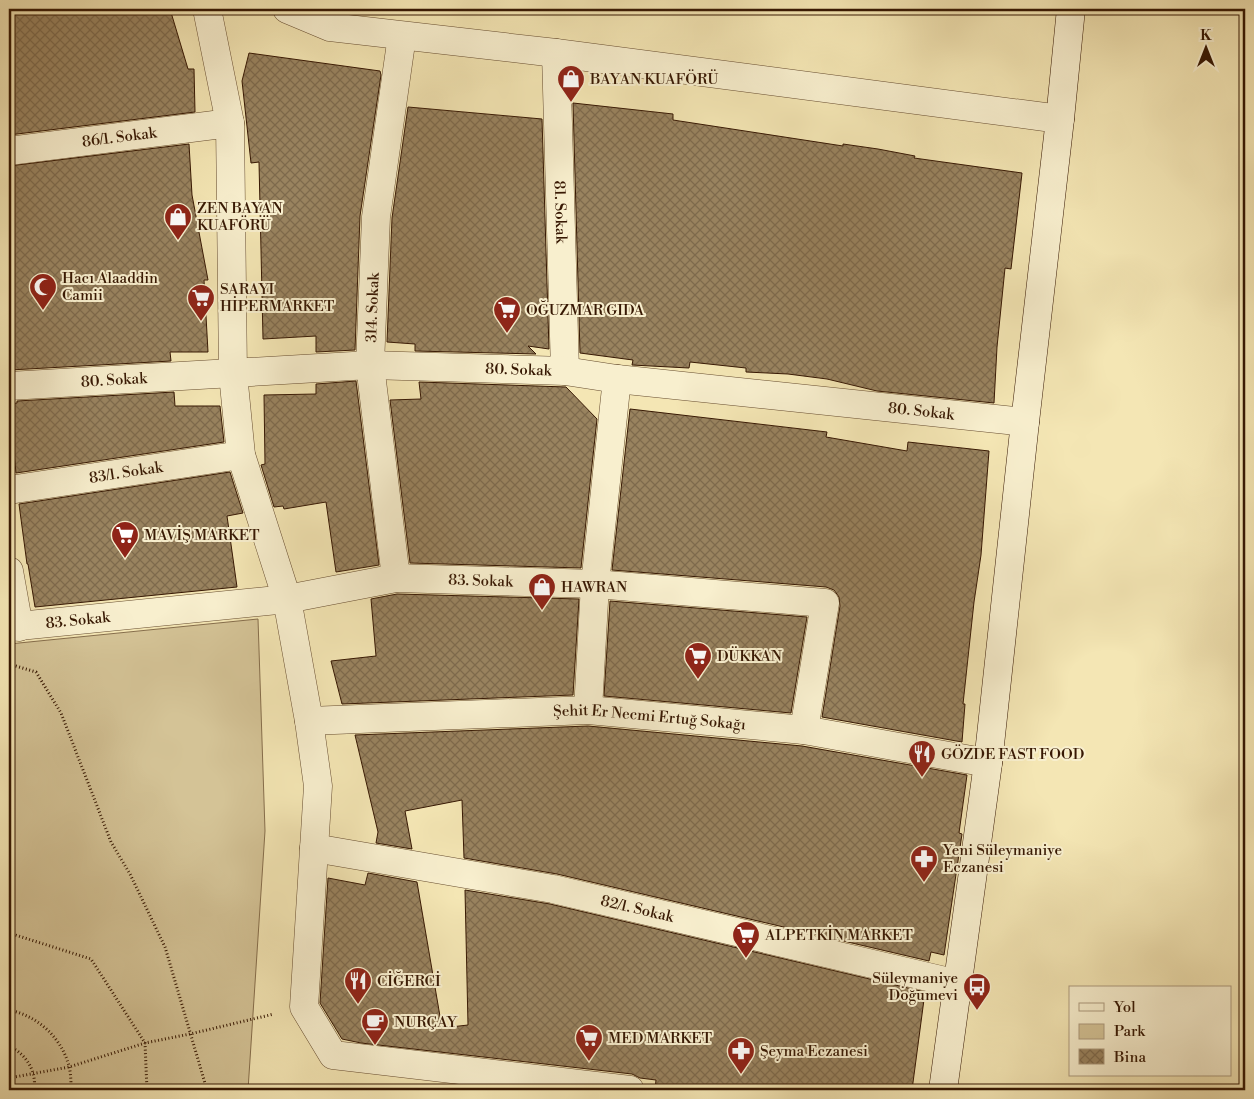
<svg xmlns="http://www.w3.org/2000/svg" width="1254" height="1099" font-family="'Libre Bodoni',serif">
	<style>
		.park { fill: #d4c396; stroke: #866e4c }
		.building { fill: url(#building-cross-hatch); stroke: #371803 }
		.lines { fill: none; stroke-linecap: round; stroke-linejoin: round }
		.street-casing { stroke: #664c2f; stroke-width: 29 }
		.secondary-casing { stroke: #371803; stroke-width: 29 }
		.path { stroke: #371803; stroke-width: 3; stroke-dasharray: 1 2.5; stroke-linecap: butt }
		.street { stroke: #f8efce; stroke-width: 28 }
		.secondary { stroke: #f8efce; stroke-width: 28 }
		.labels { text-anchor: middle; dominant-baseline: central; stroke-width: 4; stroke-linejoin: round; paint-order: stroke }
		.poi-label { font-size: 15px; fill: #371803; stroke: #f8efce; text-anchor: start }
		.street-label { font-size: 15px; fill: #371803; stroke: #f8efce }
	</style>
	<defs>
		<pattern id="building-cross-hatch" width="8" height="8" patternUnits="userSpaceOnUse" patternTransform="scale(1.25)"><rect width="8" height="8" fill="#99835f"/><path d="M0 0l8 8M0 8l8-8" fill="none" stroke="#7e6a4c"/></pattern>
	</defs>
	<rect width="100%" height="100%" fill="#f4e6b4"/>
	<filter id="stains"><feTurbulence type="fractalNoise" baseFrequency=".004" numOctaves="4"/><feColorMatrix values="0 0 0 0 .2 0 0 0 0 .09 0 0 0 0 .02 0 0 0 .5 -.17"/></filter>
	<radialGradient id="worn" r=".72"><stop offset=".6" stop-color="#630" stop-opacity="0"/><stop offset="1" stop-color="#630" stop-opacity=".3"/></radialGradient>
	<path class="park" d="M258,619L265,831L248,1090H9V644Z"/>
	<path class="building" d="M9,9H170L188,69H194L195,112L9,135Z
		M249,53L380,71L381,75L360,216L355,350L316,352V336L263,339L259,162L251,163L242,81Z
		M573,103L673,114V120L843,146V144L878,149L915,156L914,158L1022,173L1011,269L1005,268L997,347L994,403L877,391L827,379L788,374L746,372V368L690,362L689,368L632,365L633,360L580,353Z
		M408,107L542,119L549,349L528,346L536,354L415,351V344L387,342L392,218Z
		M189,144L192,195L208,280H204L208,352H170L171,361L10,370L9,364V166Z
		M356,381L379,565L336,572L326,502L284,509L283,506L274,507L261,465L265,464L264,395L316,394V384Z
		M419,382L566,387L597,419L581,568L410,563L390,400L421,399Z
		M174,392L175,406H220L224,442L16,473L9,404L17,403V401Z
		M630,409L827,432L826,437L907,451L908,442L989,451L981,555L974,602L963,704H965L962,742L822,717L840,606L839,597L834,590L826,587L612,570Z
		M230,472L243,513L227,516L237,587L35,607L28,564H27L19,504Z
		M397,594L579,599L573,695L342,704L331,661L376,656L371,599Z
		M610,601L807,617L791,713L604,696Z
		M588,726L802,746L967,775L959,833L962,834L944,955L931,952L929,961L557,874L464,858L462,800L405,811L412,849L376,843L378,832L355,735Z
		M368,873L417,882L442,1028L468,1025L465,890L550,904L925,992L912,1090H655L656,1080L640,1078L632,1074L361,1043L342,1039L320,1003L328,878L365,885Z"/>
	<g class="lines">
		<defs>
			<g id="street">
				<path d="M207,9L230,123L233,374L241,455L287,599L309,721L318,786L304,1007L333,1055L630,1090"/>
				<path d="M287,9L330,27L556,53L1060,119"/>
				<path id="s1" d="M556,53L565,371"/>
				<path id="s2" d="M9,151L230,123"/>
				<path id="s3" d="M9,386L370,365L565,371L617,379L1025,422"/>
				<path id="s4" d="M9,490L241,455"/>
				<path d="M9,571L19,627"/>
				<path id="s5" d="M396,578L370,365L376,217L402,36"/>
				<path id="s6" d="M9,627L287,599L396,578L595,584L825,603L804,730"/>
				<path d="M588,710L595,584L617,379"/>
				<path id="s7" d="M309,721L588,710L804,730L988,763"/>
				<path id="s8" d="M314,848L553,889L958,984"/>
			</g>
			<path id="secondary" d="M943,1090L988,763L1025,422L1060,119L1071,9"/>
		</defs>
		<use href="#street" class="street-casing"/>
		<use href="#secondary" class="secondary-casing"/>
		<path class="path" d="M9,664L36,672L61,713L111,842L130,874L165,947L207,1090
			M9,704V664
			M9,933L91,959L145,1043L147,1090
			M9,1010C38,1016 61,1037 69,1066C71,1074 71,1083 71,1090
			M9,1046C26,1054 37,1071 34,1090
			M9,1078L69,1067L145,1043L190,1034L274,1014"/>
		<use href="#street" class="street"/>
		<use href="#secondary" class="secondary"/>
	</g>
	<defs>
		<symbol id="shop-pin" viewBox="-11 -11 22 30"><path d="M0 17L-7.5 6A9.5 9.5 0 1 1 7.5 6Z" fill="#8f2418" stroke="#f8efce"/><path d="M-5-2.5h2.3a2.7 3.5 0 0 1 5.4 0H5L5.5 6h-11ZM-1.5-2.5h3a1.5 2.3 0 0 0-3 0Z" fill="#fff"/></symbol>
		<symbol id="mosque-pin" viewBox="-11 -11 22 30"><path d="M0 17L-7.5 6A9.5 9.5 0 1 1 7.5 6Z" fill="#8f2418" stroke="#f8efce"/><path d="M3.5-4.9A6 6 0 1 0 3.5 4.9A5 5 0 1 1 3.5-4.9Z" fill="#fff"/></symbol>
		<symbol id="supermarket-pin" viewBox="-11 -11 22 30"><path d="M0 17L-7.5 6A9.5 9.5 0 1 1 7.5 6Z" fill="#8f2418" stroke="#f8efce"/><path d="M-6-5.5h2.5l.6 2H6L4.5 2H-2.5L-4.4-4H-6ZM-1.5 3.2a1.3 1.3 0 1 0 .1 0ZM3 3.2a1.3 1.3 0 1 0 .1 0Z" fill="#fff"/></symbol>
		<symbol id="restaurant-pin" viewBox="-11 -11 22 30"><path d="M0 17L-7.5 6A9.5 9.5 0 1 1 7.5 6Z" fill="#8f2418" stroke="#f8efce"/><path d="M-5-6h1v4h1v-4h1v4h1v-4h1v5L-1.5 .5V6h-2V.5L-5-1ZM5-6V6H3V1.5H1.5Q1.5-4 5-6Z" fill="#fff"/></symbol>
		<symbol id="pharmacy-pin" viewBox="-11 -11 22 30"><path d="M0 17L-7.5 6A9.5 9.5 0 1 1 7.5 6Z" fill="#8f2418" stroke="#f8efce"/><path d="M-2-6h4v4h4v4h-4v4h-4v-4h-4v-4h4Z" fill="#fff"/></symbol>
		<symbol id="bus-pin" viewBox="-11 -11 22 30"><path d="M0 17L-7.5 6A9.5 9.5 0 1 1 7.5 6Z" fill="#8f2418" stroke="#f8efce"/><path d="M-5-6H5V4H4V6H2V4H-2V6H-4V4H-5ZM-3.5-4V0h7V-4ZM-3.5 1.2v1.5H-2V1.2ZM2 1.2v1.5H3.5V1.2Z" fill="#fff"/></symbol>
		<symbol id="cafe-pin" viewBox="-11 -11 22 30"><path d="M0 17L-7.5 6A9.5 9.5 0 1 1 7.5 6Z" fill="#8f2418" stroke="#f8efce"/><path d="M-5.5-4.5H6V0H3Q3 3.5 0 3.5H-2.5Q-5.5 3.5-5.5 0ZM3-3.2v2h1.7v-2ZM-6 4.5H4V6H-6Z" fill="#fff"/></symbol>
	</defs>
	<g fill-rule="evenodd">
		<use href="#shop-pin" x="555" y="63" width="32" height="43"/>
		<use href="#shop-pin" x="162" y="201" width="32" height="43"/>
		<use href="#mosque-pin" x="27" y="271" width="32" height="43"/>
		<use href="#supermarket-pin" x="185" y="282" width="32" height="43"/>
		<use href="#supermarket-pin" x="491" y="294" width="32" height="43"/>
		<use href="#supermarket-pin" x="109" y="519" width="32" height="43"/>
		<use href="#shop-pin" x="526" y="571" width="32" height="43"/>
		<use href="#supermarket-pin" x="682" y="640" width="32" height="43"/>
		<use href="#restaurant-pin" x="906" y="738" width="32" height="43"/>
		<use href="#pharmacy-pin" x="908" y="843" width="32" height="43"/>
		<use href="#supermarket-pin" x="730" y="919" width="32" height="43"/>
		<use href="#restaurant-pin" x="342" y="965" width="32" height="43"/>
		<use href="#bus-pin" x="961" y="971" width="32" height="43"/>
		<use href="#cafe-pin" x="359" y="1006" width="32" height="43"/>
		<use href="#supermarket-pin" x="573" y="1022" width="32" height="43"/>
		<use href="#pharmacy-pin" x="725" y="1035" width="32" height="43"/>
	</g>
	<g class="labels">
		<g class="poi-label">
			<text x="590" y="79">BAYAN KUAFÖRÜ</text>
			<text x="197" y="208">ZEN BAYAN<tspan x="197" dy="17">KUAFÖRÜ</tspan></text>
			<text x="62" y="278">Hacı Alaaddin<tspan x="62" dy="17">Camii</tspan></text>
			<text x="220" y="289">SARAYI<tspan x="220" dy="17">HİPERMARKET</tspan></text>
			<text x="526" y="310">OĞUZMAR GIDA</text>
			<text x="144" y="535">MAVİŞ MARKET</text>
			<text x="561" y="587">HAWRAN</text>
			<text x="717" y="656">DÜKKAN</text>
			<text x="941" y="754">GÖZDE FAST FOOD</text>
			<text x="943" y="850">Yeni Süleymaniye<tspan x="943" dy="17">Eczanesi</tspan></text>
			<text x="765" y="935">ALPETKİN MARKET</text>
			<text x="958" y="978" text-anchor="end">Süleymaniye<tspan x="958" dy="17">Doğumevi</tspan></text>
			<text x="377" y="981">CİĞERCİ</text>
			<text x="394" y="1022">NURÇAY</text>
			<text x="608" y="1038">MED MARKET</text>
			<text x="760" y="1051">Şeyma Eczanesi</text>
		</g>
		<g class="street-label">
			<text stroke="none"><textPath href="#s2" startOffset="111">86/1. Sokak</textPath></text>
			<text stroke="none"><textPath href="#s1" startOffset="159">81. Sokak</textPath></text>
			<text stroke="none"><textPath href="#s5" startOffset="272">314. Sokak</textPath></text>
			<text stroke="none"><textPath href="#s3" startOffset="510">80. Sokak</textPath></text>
			<text stroke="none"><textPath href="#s3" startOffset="105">80. Sokak</textPath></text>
			<text stroke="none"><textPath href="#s3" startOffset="915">80. Sokak</textPath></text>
			<text stroke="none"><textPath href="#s4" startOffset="118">83/1. Sokak</textPath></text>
			<text stroke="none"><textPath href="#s6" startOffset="475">83. Sokak</textPath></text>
			<text stroke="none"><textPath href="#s6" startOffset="69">83. Sokak</textPath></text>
			<text stroke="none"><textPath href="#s7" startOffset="341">Şehit Er Necmi Ertuğ Sokağı</textPath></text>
			<text stroke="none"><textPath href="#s8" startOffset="329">82/1. Sokak</textPath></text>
		</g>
	</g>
	<rect width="1254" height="1099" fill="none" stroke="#f4e6b4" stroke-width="30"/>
	<rect x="10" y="10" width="1234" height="1079" fill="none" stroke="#371803" stroke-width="2.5"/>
	<rect x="15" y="15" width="1224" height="1069" fill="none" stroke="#371803"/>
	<rect x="1069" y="986" width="162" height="90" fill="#f8efce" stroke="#ab997d"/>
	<rect x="1079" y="1003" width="25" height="8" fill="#f8efce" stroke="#ab997d"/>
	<text x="1114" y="1012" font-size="15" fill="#371803">Yol</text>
	<rect x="1079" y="1024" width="25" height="15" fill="#d4c396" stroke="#ab997d"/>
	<text x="1114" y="1036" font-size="15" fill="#371803">Park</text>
	<rect x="1079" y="1049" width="25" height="15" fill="url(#building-cross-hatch)" stroke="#ab997d"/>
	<text x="1114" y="1062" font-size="15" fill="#371803">Bina</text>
	<g transform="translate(1206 48)" stroke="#f8efce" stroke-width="4" paint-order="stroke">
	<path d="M0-4L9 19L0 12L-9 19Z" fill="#371803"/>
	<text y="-8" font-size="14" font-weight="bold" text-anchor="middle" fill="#371803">K</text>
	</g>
	<rect width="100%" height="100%" filter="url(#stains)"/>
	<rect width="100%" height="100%" fill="url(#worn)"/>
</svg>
